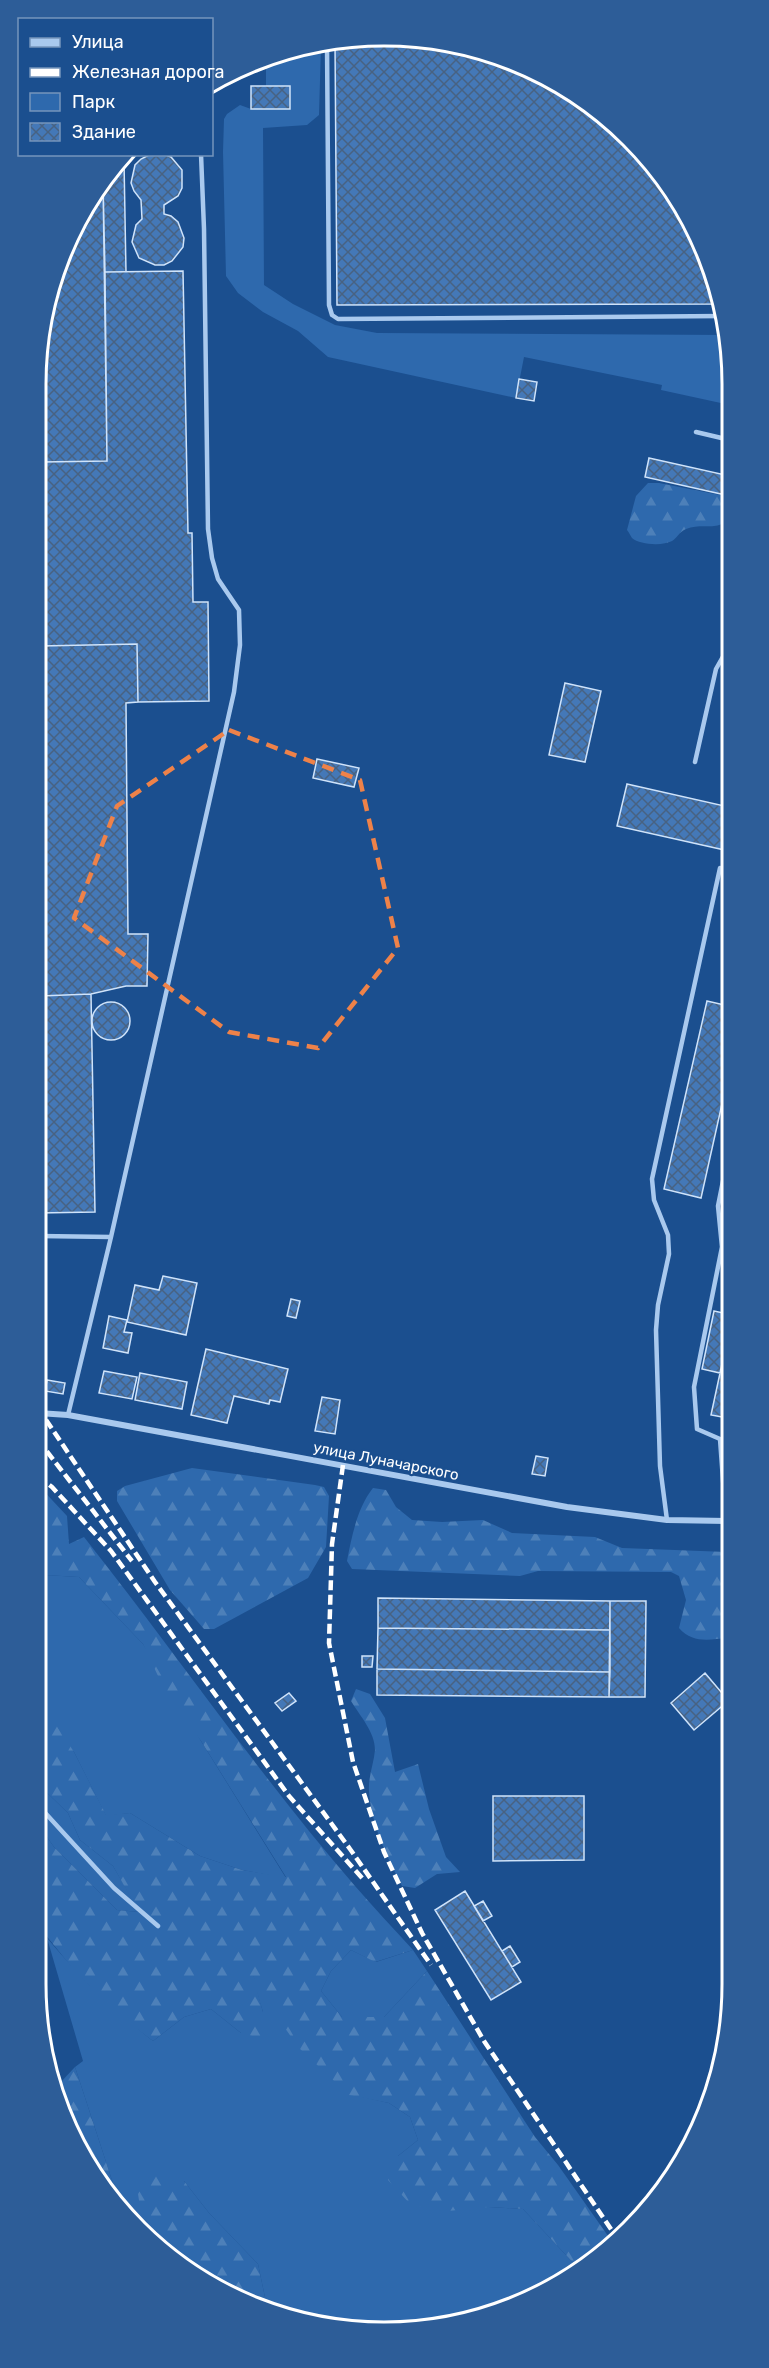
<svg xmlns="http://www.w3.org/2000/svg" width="769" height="2368" font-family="Rubik,sans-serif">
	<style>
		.green { fill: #2e69ad }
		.forest { fill: url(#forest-firs) }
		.building { fill: url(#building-cross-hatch); stroke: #cfe3fa; stroke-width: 1.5 }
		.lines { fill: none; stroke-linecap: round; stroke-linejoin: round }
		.service { stroke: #a9c9ee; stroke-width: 4.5 }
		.minor { stroke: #a9c9ee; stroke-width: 6 }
		.rail { stroke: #fff; stroke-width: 4.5; stroke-dasharray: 10 4.5; stroke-linecap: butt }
		.marked { fill: none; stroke: #ee8249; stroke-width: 4.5; stroke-dasharray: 12 8; stroke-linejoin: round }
		.labels { text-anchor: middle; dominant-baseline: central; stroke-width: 4.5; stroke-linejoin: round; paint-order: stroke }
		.street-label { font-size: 15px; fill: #fff; stroke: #1b4f8f }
		.rim { fill: none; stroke: #fff; stroke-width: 3 }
	</style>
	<defs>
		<pattern id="forest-firs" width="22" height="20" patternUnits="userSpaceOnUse" patternTransform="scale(1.5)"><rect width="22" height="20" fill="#2e69ad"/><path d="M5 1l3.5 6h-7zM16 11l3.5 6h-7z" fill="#4d80b9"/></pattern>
		<pattern id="building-cross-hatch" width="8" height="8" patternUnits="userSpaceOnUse" patternTransform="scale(1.5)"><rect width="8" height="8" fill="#4478b7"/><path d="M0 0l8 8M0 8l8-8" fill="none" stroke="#486282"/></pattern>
	</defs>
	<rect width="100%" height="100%" fill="#1b4f8f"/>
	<path class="green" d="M317,43H320L321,46L319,115L307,125L263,128L264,285L293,304L335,325L377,333L729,335L730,405L661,390L662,385L524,357L516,398L328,357L298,331L263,312L238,293L226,276L223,152L224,119L227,114L240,105L251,109L289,108L290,86H266V64Z
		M38,1572L45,1575L79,1577L143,1644L201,1741L286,1878L242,1870L200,1856L130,1813L106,1816L74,1752L37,1712Z
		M37,1783L68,1813L80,1840L113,1866L140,1912L117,1910L54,1847L37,1823Z
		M47,1938C79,1976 113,2010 153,2041L184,2017L211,2009L241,2033L263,2012L251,1973L334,2079L349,2094L389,2103L410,2117L418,2140L398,2156L489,2207L523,2209L579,2269L474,2320L339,2329L267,2307L258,2264L209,2213L184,2181L142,2221L148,2233L123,2214L75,2067L83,2061Z
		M351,1950L376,1962L413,1950L427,1971L384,2017H342L321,1991L331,1971Z"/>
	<path class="forest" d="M648,483H659L730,497C730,540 708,520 686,529C679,532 677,538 672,541C663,546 640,545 632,538C630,535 629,532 627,530L636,496Z
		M192,1468L315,1485L324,1487L329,1496L326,1547L308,1578L214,1629H204L170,1590L117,1501V1491L125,1486Z
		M38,1485L67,1516L69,1544L84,1537C175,1652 259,1775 355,1886C374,1908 394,1929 413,1950L375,1962L351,1950L331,1971L321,1991L342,2017H384L427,1971L535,2137L558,2165L613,2243L596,2260L579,2269L523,2209L489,2207L448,2211L411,2205L388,2180L398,2156L418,2140L410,2117L389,2103L349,2095L299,2048L280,2021L253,1976L271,2041L241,2033L211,2009L184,2017L153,2041L120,2016L74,1970L36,1923L37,1823L54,1847L117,1910L139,1912L113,1866L80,1840L68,1813L37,1783V1712L53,1720L74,1752L106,1815L130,1813L200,1856L242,1870L286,1877L201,1741L166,1693L143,1644L79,1577L45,1575L38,1572Z
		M373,1488L386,1490L396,1507L412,1520L442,1522L483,1520L512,1533L595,1537L622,1548L727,1552V1638C708,1640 692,1643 679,1628L686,1600L679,1576L671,1572L538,1571L520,1576L352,1569L347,1561C352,1536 357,1508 373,1488Z
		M356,1689L370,1694L385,1718L395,1772L418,1764L429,1809L446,1857L460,1872L437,1874L415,1888L402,1886C387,1857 371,1824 369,1791C368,1777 374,1763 375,1750C375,1732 360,1716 351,1701Z
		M75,2067L123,2214L62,2117L55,2080L60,2083Z
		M153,2166L184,2181L209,2213L258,2264L267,2307L230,2296L148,2233L142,2221L136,2180Z"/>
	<path class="building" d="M335,43H453L558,83L631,138L697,231L719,304L337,305Z
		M251,86H290V109H251Z
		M163,154L171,157L182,170V188L178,196L164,205V214L171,216L178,222L184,238L183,247L172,261L164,265H155L139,258L132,242L136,225L142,219L141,200L134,191L131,183L135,165L141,159L149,155Z
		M124,161L126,272H105L103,182Z
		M103,182L107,461L42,462L43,316L95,191Z
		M183,271L188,533H192L193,602H208L209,701L138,702L137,644L41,646L42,462L107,461L105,272Z
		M519,379L537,382L534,401L516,398Z
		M649,458L730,476V496L645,477Z
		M137,644L138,702L126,703L128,934H148L147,986H126L91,994L40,996L41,646Z
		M565,683L601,691L585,762L549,755Z
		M317,759L359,768L354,787L313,778Z
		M627,784L729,807V851L617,826Z
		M91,994L95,1212L39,1213L40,996Z
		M707,1001L729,1006L728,1077L701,1198L664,1189Z
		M92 1021a19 19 0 1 1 38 0a19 19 0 1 1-38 0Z
		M163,1276L197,1283L186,1335L127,1322L135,1285L159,1290Z
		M291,1299L300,1301L296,1318L287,1316Z
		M714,1311L728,1314V1336L720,1373L702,1369Z
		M109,1316L127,1320L124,1332L132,1333L128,1353L103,1348Z
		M728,1336V1418L711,1415Z
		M206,1349L288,1369L280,1402L270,1400L269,1404L234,1396L227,1423L191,1415Z
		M104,1371L137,1377L132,1399L99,1393Z
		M140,1373L187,1382L182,1409L135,1400Z
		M47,1380L65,1383L63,1394L45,1391Z
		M322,1397L340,1400L335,1434L315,1431Z
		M536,1456L548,1458L545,1476L532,1474Z
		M378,1598L610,1601V1630L378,1628Z
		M610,1601H646L645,1697H609Z
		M378,1628L610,1630V1672L377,1669Z
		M362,1656H373L372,1667H362Z
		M377,1669L610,1672L609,1697L377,1695Z
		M705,1673L727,1699V1702L694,1730L671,1703Z
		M289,1693L296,1701L282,1711L275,1703Z
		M493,1796H584V1860L493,1861Z
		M465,1891L521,1982L491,2000L435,1910Z
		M483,1901L492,1916L483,1921L474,1906Z
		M510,1946L520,1962L512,1967L502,1951Z"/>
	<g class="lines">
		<path class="service" d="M327,43L329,305L332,315L338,319L723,316
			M696,432L730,440
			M695,762L716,669L729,646
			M39,1236L111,1237
			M68,1415L111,1237L234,692L240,645L239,610L218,579L212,558L208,529L204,229L201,154
			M667,1520L660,1466L656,1330L658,1305L669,1254L668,1235L654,1200L652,1179L720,868
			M726,1521L720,1439L697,1429L694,1387L722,1247L718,1206L728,1156
			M37,1804L114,1888L158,1926"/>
		<path class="minor" d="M38,1413L68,1415L567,1507L667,1520L727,1521"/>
		<path class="rail" d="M38,1408L155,1582L350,1849L431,1965
			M38,1440L132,1561
			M343,1465L332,1544L329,1643L353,1762L384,1852L422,1933L484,2041L617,2238
			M38,1476L52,1487L111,1551L289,1796L363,1879"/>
	</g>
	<path class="marked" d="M229,730L360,780L398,948L318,1048L229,1032L74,918L117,806Z"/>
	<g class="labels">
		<g class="street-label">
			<text transform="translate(386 1461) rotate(11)">улица Луначарского</text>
		</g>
	</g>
	<path d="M0 0H769V2368H0ZM384 46H384A338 338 0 0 1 722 384V1984A338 338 0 0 1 384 2322H384A338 338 0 0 1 46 1984V384A338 338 0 0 1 384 46Z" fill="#2d5d98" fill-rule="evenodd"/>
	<path class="rim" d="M384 46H384A338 338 0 0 1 722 384V1984A338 338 0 0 1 384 2322H384A338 338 0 0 1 46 1984V384A338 338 0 0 1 384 46Z"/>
	<rect x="18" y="18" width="195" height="138" fill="#1b4f8f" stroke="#7695bc" stroke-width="1.5"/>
	<rect x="30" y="38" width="30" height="9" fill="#a9c9ee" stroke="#7695bc" stroke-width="1.5"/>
	<text x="72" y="48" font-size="18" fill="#ffffff">Улица</text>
	<rect x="30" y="68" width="30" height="9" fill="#ffffff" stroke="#7695bc" stroke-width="1.5"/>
	<text x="72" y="78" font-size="18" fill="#ffffff">Железная дорога</text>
	<rect x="30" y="93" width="30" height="18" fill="#2e69ad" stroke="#7695bc" stroke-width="1.5"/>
	<text x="72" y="108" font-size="18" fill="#ffffff">Парк</text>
	<rect x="30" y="123" width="30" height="18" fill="url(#building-cross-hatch)" stroke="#7695bc" stroke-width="1.5"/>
	<text x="72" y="138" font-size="18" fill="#ffffff">Здание</text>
</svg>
